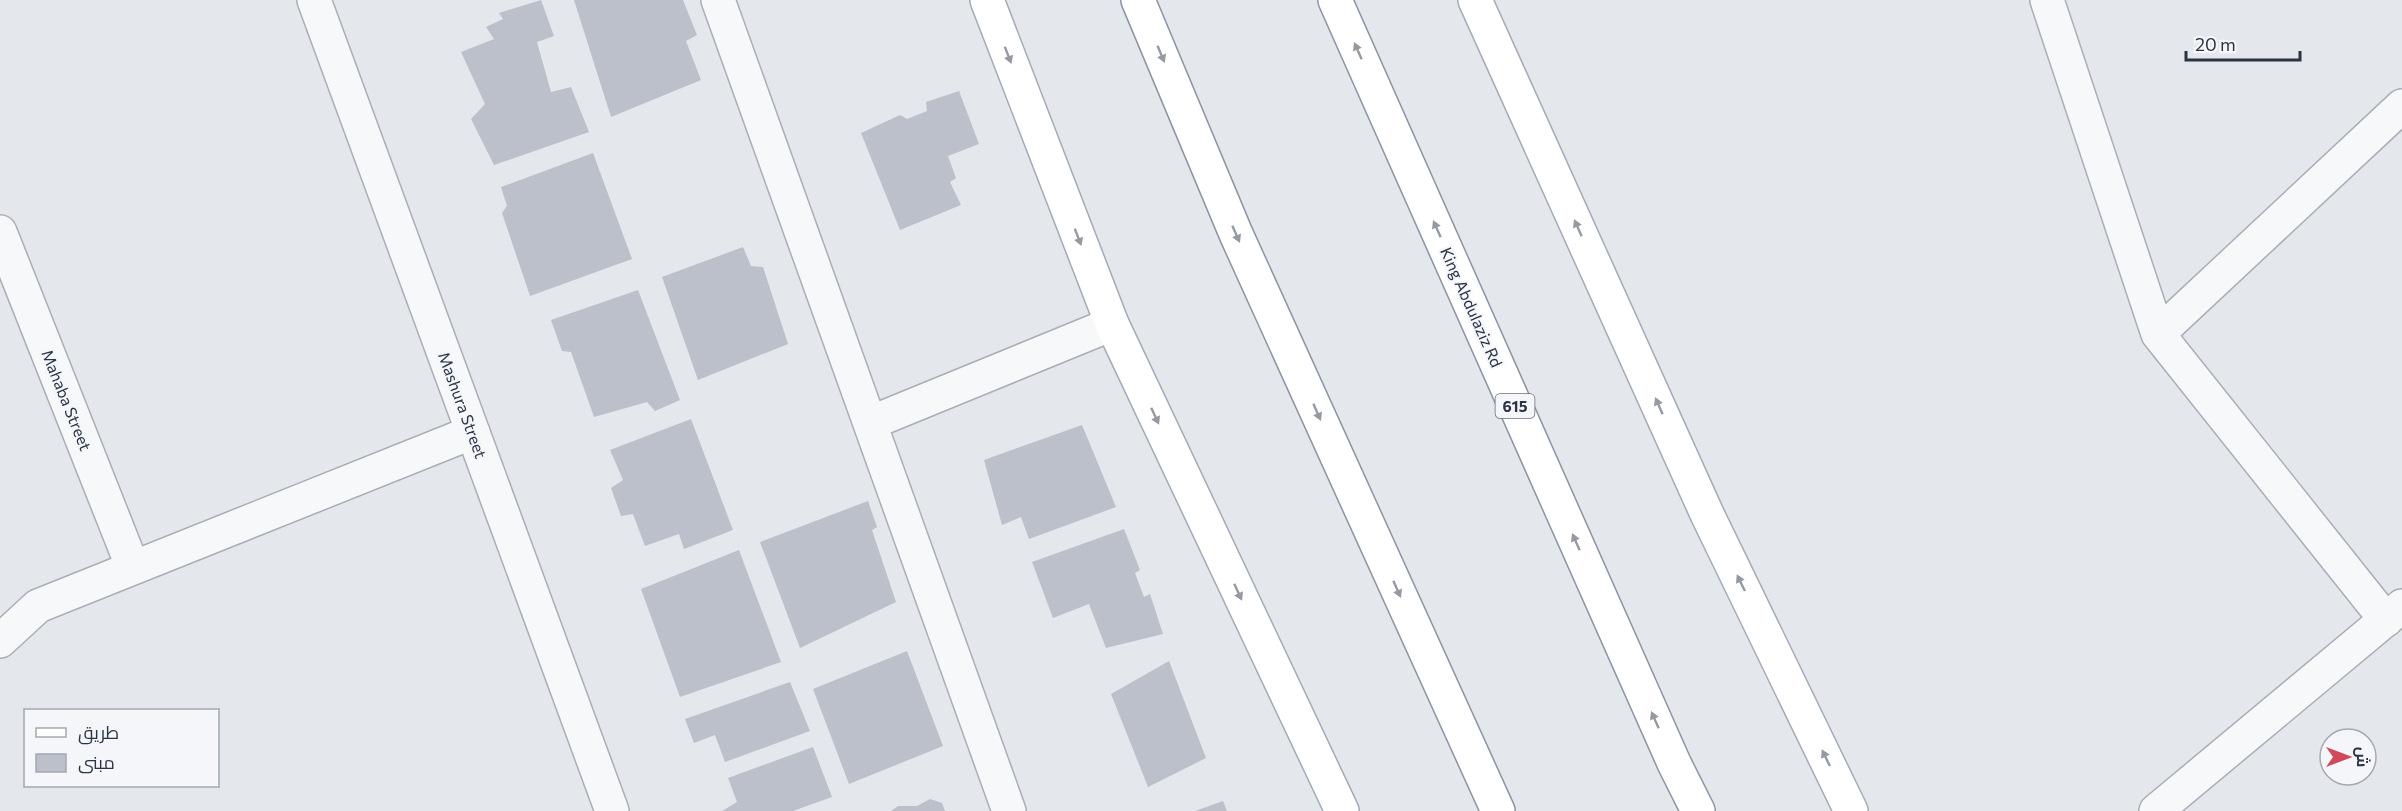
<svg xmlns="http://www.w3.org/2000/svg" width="2402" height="811" font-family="Commissioner,Cairo,sans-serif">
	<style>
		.building { fill: #bbc0ca }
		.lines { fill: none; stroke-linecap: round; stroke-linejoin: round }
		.minor-casing { stroke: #a9aeb7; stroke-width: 36 }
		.major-casing { stroke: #a3abb8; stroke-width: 36 }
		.highway-casing { stroke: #8b94a3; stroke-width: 36 }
		.minor { stroke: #f7f8fa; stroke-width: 33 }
		.major { stroke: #fff; stroke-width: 33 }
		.highway { stroke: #fff; stroke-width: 33 }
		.oneway { fill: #959aa2 }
		.labels { text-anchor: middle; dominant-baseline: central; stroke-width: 4.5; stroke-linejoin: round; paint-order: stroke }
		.shield { fill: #f4f6f9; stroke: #676e7b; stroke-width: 1.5 }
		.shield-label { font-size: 15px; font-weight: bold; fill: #2b3445 }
		.street-label { font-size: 16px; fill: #2b3445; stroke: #f4f6f9 }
	</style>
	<rect width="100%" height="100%" fill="#e4e7ec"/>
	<path class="building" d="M541,0L554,36L537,42L551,92L571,87L589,132L494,165L471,119L485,104L461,52L494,39L486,27L503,19L499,13Z
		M574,0H683L697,35L686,41L701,80L611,117Z
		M959,91L979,144L948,156L956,178L950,182L961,205L900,230L861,133L900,115L907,119L927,111L926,102Z
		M593,153L632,259L530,296L502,213L507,206L501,187Z
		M743,247L751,266L763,267L788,344L698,380L662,277Z
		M638,290L680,400L655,411L647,402L594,417L571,352L562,351L551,320Z
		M691,419L733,530L684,549L679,534L645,546L633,514L621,516L611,488L623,480L610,450Z
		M1082,425L1116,507L1029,539L1021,517L1002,525L984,460Z
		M868,501L877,527L872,530L896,602L800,648L760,542Z
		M1124,529L1140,570L1135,573L1144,597L1150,594L1163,634L1106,648L1089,604L1053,618L1032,562Z
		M739,550L781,662L680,697L641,589Z
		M907,651L943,746L849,784L813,689Z
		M1169,661L1206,758L1148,787L1111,694Z
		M790,682L810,731L725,762L715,735L694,743L685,719Z
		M813,747L832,797L793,811H722L737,802L728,778Z
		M930,799L942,803L945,811H891L898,806H917Z
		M1223,801L1227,811H1195Z"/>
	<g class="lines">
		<defs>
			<path id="minor" d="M314,0L612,811
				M718,0L1009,811
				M2047,0L2158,334L2386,620
				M0,232L133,568
				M2158,334L2402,106
				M870,423L1112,324
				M0,641L38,606L473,432
				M2156,811L2402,606"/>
			<path id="major" d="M987,0L1112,324L1342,811
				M1475,0L1707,514L1851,811"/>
			<path id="highway" d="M1138,0L1236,234L1498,811
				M1335,0L1674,763L1698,811"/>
		</defs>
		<use href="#minor" class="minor-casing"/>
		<use href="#major" class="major-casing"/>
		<use href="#highway" class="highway-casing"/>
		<use href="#minor" class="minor"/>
		<use href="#major" class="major"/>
		<use href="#highway" class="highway"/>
	</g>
	<defs><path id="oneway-solid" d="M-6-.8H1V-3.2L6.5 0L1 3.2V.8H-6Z" transform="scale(1.5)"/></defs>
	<g class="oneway">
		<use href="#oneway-solid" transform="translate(1358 51) rotate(-114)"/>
		<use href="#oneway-solid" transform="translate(1161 54) rotate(67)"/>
		<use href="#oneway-solid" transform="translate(1008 55) rotate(69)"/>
		<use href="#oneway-solid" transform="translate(1578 228) rotate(-114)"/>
		<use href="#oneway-solid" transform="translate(1437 229) rotate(-114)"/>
		<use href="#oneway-solid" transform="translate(1236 234) rotate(66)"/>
		<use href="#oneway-solid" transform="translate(1078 237) rotate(69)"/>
		<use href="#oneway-solid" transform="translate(1659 406) rotate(-114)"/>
		<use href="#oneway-solid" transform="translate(1317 412) rotate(66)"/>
		<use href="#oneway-solid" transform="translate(1155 416) rotate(65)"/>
		<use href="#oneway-solid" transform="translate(1576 542) rotate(-114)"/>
		<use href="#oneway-solid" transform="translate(1741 583) rotate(-116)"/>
		<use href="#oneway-solid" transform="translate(1397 589) rotate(66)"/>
		<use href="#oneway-solid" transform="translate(1238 592) rotate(65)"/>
		<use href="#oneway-solid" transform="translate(1655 720) rotate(-114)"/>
		<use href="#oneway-solid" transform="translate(1826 758) rotate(-116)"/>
	</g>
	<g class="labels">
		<rect class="shield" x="1495.5" y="394" width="39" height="24" rx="4.5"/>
		<g class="shield-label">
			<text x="1515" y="406">615</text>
		</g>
		<g class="street-label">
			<text transform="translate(1472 307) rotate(66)">King Abdulaziz Rd</text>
			<text transform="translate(67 400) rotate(68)">Mahaba Street</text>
			<text transform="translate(463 405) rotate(70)">Mashura Street</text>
		</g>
	</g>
	<rect x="24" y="709" width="195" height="78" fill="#f4f6f9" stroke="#a4a8b1" stroke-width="1.5"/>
	<rect x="36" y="728" width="30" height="9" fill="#ffffff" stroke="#a4a8b1" stroke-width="1.5"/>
	<text x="78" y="739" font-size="18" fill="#2b3445">طريق</text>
	<rect x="36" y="754" width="30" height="18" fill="#bbc0ca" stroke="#a4a8b1" stroke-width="1.5"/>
	<text x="78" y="769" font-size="18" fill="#2b3445">مبنى</text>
	<g transform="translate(2348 757) rotate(90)"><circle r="28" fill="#f4f6f9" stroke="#a4a8b1" stroke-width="1.5"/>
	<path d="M0-4.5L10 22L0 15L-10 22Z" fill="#d1495b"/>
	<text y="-9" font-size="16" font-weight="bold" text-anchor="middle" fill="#2b3445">ش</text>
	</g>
	<path d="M2186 51v9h114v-9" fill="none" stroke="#2b3445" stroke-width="3"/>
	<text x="2195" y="51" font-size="18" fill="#2b3445" stroke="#f4f6f9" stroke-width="4.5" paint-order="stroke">20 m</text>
</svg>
